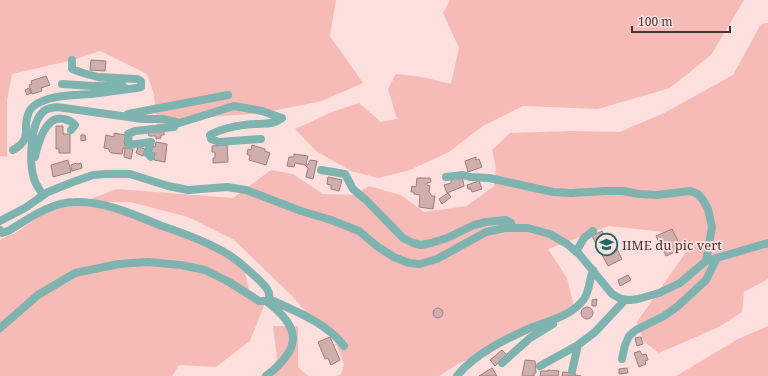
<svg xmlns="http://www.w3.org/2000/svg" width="768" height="376" font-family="'Noto Serif',serif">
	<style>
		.green { fill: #f6bbb7 }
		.building { fill: #d0aeac; stroke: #9e7e7d }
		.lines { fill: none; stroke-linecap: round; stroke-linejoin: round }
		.minor { stroke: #7eb3b0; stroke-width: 8 }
		.labels { text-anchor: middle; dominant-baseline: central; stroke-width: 3.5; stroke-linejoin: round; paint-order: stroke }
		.poi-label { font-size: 13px; fill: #453737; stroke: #fde0de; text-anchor: start }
	</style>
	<rect width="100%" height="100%" fill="#fde0de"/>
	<path class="green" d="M0,0H336L330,36L363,83L322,101L262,113L199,118L157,127L154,94L147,74L100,51L73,60L12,74L7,100V157L0,156Z
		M450,0H744L711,55L670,88L598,109L523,106L483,126L449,152L410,170L378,178L351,171L316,151L295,129L332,112L359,103L381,122L397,119L388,89L396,74L422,77L451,84L459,48L443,13Z
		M768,23V279L744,292L742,312L719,327L659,353L643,341L637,322L688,249L664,232L609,226L548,249L567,278L574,307L517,337L458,364L439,376H337L341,374L344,364L333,336L308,314L291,295L234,240L188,217L130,202H83L117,189L233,198L271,170L293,174L323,194L354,195L369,186L401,195L424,212L467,206L494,186L496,169L492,150L510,133L572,131L620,132L664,113L733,75L761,24Z
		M76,201L121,211L162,227L243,263L250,294L262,300L271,288L250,341L216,367L179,365L172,376H0V240L7,236L14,234L49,210Z
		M273,326H298V367L308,376H266L277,359Z
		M768,326V376H676L738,339Z"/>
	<path class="building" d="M91,60L106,61L105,71L90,70Z
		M46,76L50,85L41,88L42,91L32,94L29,85L32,84L31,81Z
		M29,88L31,93L27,95L25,90Z
		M56,126H63V134H70V153H59V149H56Z
		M164,130V135H161V138L156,139V136H149L148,131Z
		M114,133L125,135L124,143L125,144V148H123L122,154L111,153L109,151V149L104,148L106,135L114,137Z
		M81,135H85L86,140L81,141Z
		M156,142L167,144L165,162L154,160L155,153H151L152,146L155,147Z
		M227,145L228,162L213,163V158H215V152H212V146Z
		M252,145L265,149V151L270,153L266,165L249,160L250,156L247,154L248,149L251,150Z
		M138,147L145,149L143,156L136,153Z
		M125,148L133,149L131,159L124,157Z
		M294,154L308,156L306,164L308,165L310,160L317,161L313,179L306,177L308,168L305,165L295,163L294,167L287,166L289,157H294Z
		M476,157V160L479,159L482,167L468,172L465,161Z
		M68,160L71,172L53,177L51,165Z
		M77,163L78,164L81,163L82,168L72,171L71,165Z
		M462,176L464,186L447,193L444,185L451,183V180Z
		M328,177L342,180L339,191L331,189V185L327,184Z
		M417,178H430L431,182L427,183V185L430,186L429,192L432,196H435L433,209L419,207L420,195L414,194V192H411L412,186L416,187Z
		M479,181L482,189L472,192L471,189H468L467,185Z
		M448,193L451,197L442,204L439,199Z
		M672,229L682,249L666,256L656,236Z
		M602,231L604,235L608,233L611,237L622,259L608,266L592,236Z
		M628,275L631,280L620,286L618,280Z
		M597,299L596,306H592V300Z
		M581 313a6 6 0 1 1 12 0a6 6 0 1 1-12 0Z
		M433 313a5 5 0 1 1 10 0a5 5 0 1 1-10 0Z
		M330,337L340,360L331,365L328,358L325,359L318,342Z
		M641,337L643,344L637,346L635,338Z
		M502,350L507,355L495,366L490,360Z
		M640,351L642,355L646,354L648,360L645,361L646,364L639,367L634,353Z
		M525,360L535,361L536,373H534V376H522Z
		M492,368L497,376H479Z
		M627,368L628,373L619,374V369Z
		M548,370L559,371L558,376H540L541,371H548Z
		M563,372L575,373V375L581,376H562Z"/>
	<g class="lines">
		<path class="minor" d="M62,84L92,86L122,85L126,89
			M128,114L228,95
			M261,139L219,142L211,139L210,135C224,127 240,125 255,124C266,123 273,125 282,118
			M13,150C35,138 20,127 30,110C33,105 42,101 48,99C61,95 76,95 91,94C106,92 121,90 137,88L141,87V81L137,79L98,77L83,73L72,69V60
			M35,157C38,143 46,114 64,119C69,120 72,122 75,125L71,130
			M151,157L147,153L151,142L129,145L128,134L135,131L174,127L176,124L234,106L262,111L282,118
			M321,170L345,174L353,189L367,201L403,238L413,243L421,245L431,243L447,238L474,225L486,222L506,220L511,223L512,228
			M446,177L463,175L470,177L489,178L553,192L571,193L607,191H623L639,194L657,195L690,191L698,194L703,200L708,209L712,227L706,261
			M43,195C40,190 36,185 34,179C29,163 30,124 43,112C46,108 52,108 57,107L143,119H163L176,122V124
			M0,221L25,208L48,192L73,182L93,175L106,174H130L168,186L188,190L227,187L246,190L301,211L331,220L359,231L378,247L394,257L409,263L420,264L437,259L486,232L505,228H528L550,234L567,244L579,254L612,294L621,299L630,300L638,299L659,293L680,283L706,261L768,243
			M0,230L2,233L8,231C28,219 51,202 75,202C105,201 135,215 162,226C183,233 205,241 224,252C236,258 247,269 257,278C263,284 274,293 267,301H259L229,282L205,270L181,265L148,262L119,264L75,273L38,295L0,328
			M576,252L584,238L593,231
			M269,299C295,311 327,323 344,346
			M266,301C302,328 302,348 266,376
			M622,359L625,345L629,336L636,330L664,316L678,306L706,280L717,258
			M502,363L530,338L553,324
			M540,366L578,345L595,332L625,300
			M572,371L578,345
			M457,376C473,355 504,340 528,329C547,321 571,317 584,299C590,290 589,280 593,270"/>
	</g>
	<defs>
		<symbol id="school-ring" viewBox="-11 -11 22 22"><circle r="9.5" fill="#fde0de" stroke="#1c6967" stroke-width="1.5"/><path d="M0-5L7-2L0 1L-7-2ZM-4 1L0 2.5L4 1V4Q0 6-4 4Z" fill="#1c6967"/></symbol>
	</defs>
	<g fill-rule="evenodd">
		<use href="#school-ring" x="594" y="232" width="25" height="25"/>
	</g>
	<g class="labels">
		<g class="poi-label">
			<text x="622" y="245">IIME du pic vert</text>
		</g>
	</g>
	<path d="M632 26v6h98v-6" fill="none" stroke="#453737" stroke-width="2"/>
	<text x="638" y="26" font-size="12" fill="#453737" stroke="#fde0de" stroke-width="3" paint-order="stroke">100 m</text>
</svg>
